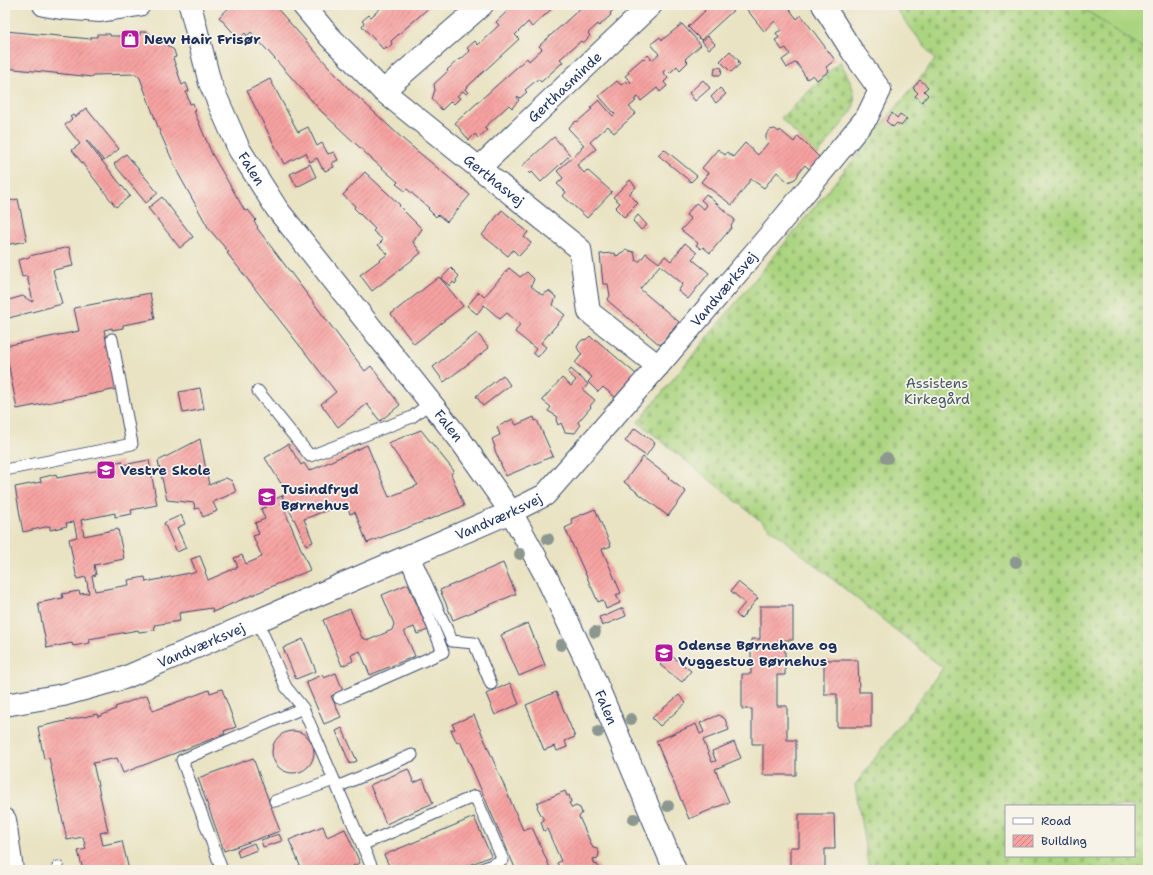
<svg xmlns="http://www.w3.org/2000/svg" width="1153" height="875" font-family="'Shantell Sans',sans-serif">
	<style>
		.green { fill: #aad47f; stroke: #62826e }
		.cemetery { fill: url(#cemetery-stones); stroke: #62826e; fill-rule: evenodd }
		.building { fill: url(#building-hatch) }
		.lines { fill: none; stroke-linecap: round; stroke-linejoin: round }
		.lane-casing { stroke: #3a4a6d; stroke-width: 13 }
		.street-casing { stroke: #3a4a6d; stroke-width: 24 }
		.secondary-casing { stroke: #3a4a6d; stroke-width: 24 }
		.lane { stroke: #fff; stroke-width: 11 }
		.street { stroke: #fff; stroke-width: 22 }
		.secondary { stroke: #fff; stroke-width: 22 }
		.tree { fill: #8c9790 }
		.labels { text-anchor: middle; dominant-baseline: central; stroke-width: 3.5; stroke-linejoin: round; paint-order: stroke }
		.poi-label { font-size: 14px; font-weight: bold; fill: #1b2f5e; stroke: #f7f3e8; text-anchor: start }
		.street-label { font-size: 14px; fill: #1b2f5e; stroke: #f7f3e8 }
		.park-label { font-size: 14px; fill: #3f5866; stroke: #f7f3e8 }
	</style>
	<defs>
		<pattern id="cemetery-stones" width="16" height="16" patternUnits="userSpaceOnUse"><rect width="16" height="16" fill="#aad47f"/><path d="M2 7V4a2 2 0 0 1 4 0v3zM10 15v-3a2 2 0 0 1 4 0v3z" fill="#92b670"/></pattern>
		<pattern id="building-hatch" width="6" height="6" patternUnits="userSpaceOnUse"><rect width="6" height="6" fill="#f7a2a1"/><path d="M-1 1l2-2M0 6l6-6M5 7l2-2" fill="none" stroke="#c78486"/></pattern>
	</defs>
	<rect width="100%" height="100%" fill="#f7f3e8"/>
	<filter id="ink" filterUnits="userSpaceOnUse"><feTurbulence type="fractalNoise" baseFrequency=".025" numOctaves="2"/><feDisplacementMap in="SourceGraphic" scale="8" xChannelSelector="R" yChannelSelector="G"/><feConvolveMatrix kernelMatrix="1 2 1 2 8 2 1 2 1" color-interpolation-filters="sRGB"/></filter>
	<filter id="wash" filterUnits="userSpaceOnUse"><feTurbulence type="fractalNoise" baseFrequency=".012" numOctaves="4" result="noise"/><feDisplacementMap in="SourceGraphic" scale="16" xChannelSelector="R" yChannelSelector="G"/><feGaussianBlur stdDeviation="0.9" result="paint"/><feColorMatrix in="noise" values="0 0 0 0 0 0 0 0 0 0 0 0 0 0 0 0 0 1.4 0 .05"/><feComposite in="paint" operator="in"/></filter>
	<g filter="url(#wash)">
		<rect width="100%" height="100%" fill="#e9e3c3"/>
		<path class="green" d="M1078,5H1148V52Z"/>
		<path class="cemetery" d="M893,5H1078L1148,52V870H869L855,785L943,668L638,422L935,60ZM1006,806H1134V856H1006Z
			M840,61C847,76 860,94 852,111L817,156L781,118Z"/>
		<g id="blocks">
			<path class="building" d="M228,5H274L346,86L404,140L470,195L447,222L438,215L436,217L428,209L429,208L407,189L405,191L396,184L398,182L374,161L321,111L251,32L247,36L245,33L239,39L219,17L230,7Z
				M384,5H432L391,41L392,44L388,48L385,47L383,49L362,26L364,23L362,21L369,15L371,17Z
				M514,5H556L532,27L528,22L515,35L519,39L465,89L468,93L466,94L463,91L457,96L460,98L454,104L451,101L442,110L432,99L435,90L434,84L448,71L447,70L459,59L460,60L470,51L467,48L475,41L478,45L499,25L496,22Z
				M584,5H625L619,10L617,7L610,13L611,15L599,26L598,24L588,33L590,36L583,43L581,41L560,59L563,62L541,82L538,79L525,90L527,92L520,98L518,96L517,97L519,100L512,108L509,105L484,128L487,130L478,138L475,134L469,140L455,123L527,58L529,61L542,49L539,46Z
				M699,5H735L737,7L701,40L688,27L705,11Z
				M745,5H796L790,10L797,19L801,15L835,60L826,67L829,71L817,80L813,75L807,79L796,62L787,68L782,60L790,54L786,48L782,50L775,40L779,38L776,33L781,30L775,21L764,31L744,6Z
				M682,24L701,45L685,59L688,62L680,70L677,66L670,73L666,69L663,72L668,78L664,82L667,86L660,92L657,88L641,101L638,97L634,100L636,101L629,107L636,113L614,133L608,126L590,142L596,149L577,165L584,173L587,170L612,192L587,218L563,196L566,192L557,184L563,178L557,171L582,149L581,147L584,145L568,128L576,121L577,122L592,109L590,108L599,100L613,116L615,114L599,96L617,81L621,85L626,81L629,84L631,82L625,76L629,73L628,71L643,58L644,59L648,55L652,60L659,54L651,44L660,37L662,40Z
				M5,31L91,39V37H97V34H110V36H140V32H147L174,50L176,57L173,58L182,85L186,83L189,91L186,92L190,104L193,103L196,111H194L212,154L245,211L248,210L256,220L254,222L258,227L257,228L365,371L371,366L400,405L380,421L367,404L338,427L321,404L336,392L227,253L229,252L227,250L209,229L179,175L161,135L140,78L136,74L93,75V77L5,68Z
				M708,36L715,44L709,49L702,41Z
				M730,51L739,61L738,62L740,64L731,72L720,61Z
				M715,67L722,68L721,75H714Z
				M270,79L298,132L308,127L317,146L322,143L328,154L334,152L338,160L332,163L334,167L325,171L323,168H322L317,158L310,162L306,153L284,164L247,91Z
				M703,80L710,88L695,101L689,93Z
				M920,80L928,87L924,91L928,95L922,102L915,96L918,93L913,88Z
				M720,88L726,94L716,103L711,97Z
				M86,108L119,149L104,161L87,140L86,141L130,196L116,207L72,150L80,144L65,125L72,119L70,117L73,115L75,117Z
				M892,113L897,118L900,114L907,119L901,126L897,123L893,127L886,121Z
				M775,129L779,132L780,130L794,142L798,136L821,159L810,170L805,165L799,172L797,177L795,179L788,182L777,172L764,188L751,179L732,205L701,182L708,173L702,168L718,149L725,155L727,152L733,157L745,143L758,155L768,143L766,141V135L770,130Z
				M554,137L570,155L541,182L532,172L530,174L522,166Z
				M664,149L697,176L691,182L658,155Z
				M126,154L158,193L146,203L114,164Z
				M310,164L316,177L297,187L290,174Z
				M365,172L400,205L399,206L422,229L413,242L421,253L372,291L360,275L388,254L378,245L383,240L373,231L375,229L354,208L355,206L343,195Z
				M630,180L636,187L629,194L638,203L624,217L615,208L620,203L613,197Z
				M706,194L735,220L731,226L732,227L710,253L703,247L701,249L696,245L698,243L681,230L691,219L686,215L696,203L704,209L707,205L701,200Z
				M162,197L193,237L180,248L148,208Z
				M18,199L27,241L5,245V202Z
				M502,210L528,232L524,237L531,243L519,256L513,250L508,256L482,235Z
				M638,215L647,225L641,230L633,221Z
				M685,243L697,253L692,259L709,273L688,299L678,291L683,284L660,265L640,289L679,322L660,345L607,300L610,296L608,284H603L600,254L615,253L616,256L619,255V254L626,250L634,252L636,261H640L646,253L659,263L665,256L671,261Z
				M69,247L73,266L53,270L62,304L5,319V301L23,296L32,302L33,301L27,276L22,277L18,260L30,257L29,256Z
				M451,268L459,276L456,280L457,281L455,284L453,282L450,286L441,279L463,306L414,344L391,314L439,277L441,279Z
				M509,268L520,277L527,272L534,279L531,286L542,295L549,291L556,297L553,305L565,315L541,343L546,347L538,357L533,353L536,349L515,332L520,324L507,313L500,319L484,305L477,314L467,306L479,292L484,297Z
				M150,293L155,319L123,325V328L112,330V328L104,330L117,389L17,409L5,346L79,331L74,308Z
				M477,333L489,348L444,382L433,367Z
				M590,336L594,340L595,339L636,374L615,397L603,387L598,392L588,382L592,377L575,363L582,354L579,351L577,347L580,342L582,340L587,339Z
				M571,369L588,384L583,390L595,400L590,406L591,407L578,422L580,426L575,433L565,432L561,423L558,425L556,420L558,417L548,411L551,407L542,400L562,378L571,386L576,380L568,373Z
				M503,375L510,385L483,406L476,396Z
				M200,388L204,409L183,413L179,392Z
				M534,417L535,421L537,420L553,456L506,476L494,448L495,447L492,439L500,435L497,427L513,419L516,425Z
				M635,428L655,443L646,456L625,441Z
				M421,430L454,471L451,474L464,506L367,543L355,512L350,514L346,503L304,519L313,542L306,545L296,523L282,496L287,493L265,458L288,444L301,465L304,463L309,471L367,445L389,497L418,485L388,443Z
				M200,439L209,485L226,478L232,481L236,492L213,502L217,511L203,517L199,508L195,509L194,503L167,500L158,461Z
				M643,457L669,477L668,478L686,492L668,516L624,482Z
				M149,460L157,505L131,510L132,514L115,517V513L81,520L84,536L118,529L124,559L94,565L96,575L92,576L95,591L129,585L128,580L145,577L146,582L189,573L190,574L196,572L191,559L200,556L206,571L205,572L208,580L238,567L234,558L242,555L246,564L262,557L253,536L259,534L255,523L265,519L261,509L266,507L264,504L282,496L284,501L281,502L310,570L213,612L212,608L179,613L180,621L154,625L155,630L139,632L138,630L89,639L90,643L73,646L72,643L47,648L38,603L63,598L62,594L79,591L80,594L89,593L86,577L77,579L69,539L77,537L74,522L66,523L67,526L50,530V526L23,532L15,487L41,482L40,478L56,474L57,478L106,469L105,465L122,461L123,465Z
				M595,509L611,546L602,549L621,593L616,595L620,603L606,609L603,600L598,602L565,528L573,524L571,519Z
				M181,515L185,524L177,528L186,548L177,552L164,523Z
				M503,563L516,594L453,620L440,590Z
				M738,582L758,598L741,619L736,614L745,603L731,591Z
				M408,584L428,630L417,634L414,627L404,631L415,656L370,675L360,651L351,655L353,661L342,666L323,620L350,609L362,638L369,640L392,630L394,624L382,595Z
				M760,606H793V640H785V675H777V706H787V740H796V775H763V744H752V709H742V674H751V639H760Z
				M623,608L626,616L602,626L599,617L605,615V616Z
				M528,623L545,665L519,676L501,635Z
				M303,639L316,671L296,679L283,648Z
				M669,654L691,671L682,682L660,665Z
				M824,660H858L859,692H871V727H837V694H824Z
				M336,673L343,691L331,696L341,717L324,724L306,682L322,675L324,678Z
				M510,683L519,704L495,715L486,694Z
				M222,689L236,727L224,731L225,734L123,773L117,758L93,763L108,831L100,833L103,845L122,841L129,870H83L78,851L86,849L83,837L67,840L49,758L44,759L38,727L97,714L98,717L116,709L115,707L147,695L153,711L209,690L210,693Z
				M556,692L575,737L565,741L567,747L557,751L555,746L544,750L526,705Z
				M679,695L686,703L660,726L652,718Z
				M474,715L523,830L532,827L551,870H516L460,741L457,743L451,730L455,729L452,724Z
				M719,715L725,719L729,730L703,740L712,762L716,761L712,751L734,742L741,758L715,769L729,802L689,819L656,741L696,724L700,734L704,732L700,723Z
				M342,728L357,761L350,764L336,731Z
				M272 752a21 21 0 1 1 42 0a21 21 0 1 1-42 0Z
				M253,758L280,831L224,851L198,778Z
				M408,769L414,783L423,779L433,803L386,824L370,785Z
				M565,791L567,796L569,795L571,802L569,803L572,808L576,806L580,808L582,813L579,817L593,848L597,849L599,853L598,858L593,859L595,865L597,864L600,870H561L557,863L561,861L547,829L544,831L541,822L544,820L537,807L538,806L537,803Z
				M799,814H834L835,849H825V870H790V847H799Z
				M474,817L491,856L458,870H391L384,855Z
				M323,826L327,837L345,829L360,863L353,866L354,870H302L289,840Z
				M279,834L282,841L263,847L261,840Z
				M254,843L257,850L239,857L237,850Z"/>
		</g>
	</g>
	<g filter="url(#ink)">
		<use href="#blocks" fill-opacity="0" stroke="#3a4a6d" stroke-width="1"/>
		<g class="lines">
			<defs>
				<path id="lane" d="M258,391L310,456L412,417L431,402
					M5,470L132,444L112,339
					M413,554L452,641L474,643L491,684
					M257,620L286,687L303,708L373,870
					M339,698L443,652L405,557
					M337,787L412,755
					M275,801L334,780
					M362,845L475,796L503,860L480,870
					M58,867V870
					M222,870L182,760L303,708"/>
				<g id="street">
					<path id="s1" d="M190,5L210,83L239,149L277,209L461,441L511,512L546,576L587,662L675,870"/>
					<path id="s2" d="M303,5L329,36L383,91L580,249L589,312L658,366"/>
					<path d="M383,91L482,5"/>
					<path id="s3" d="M479,168L651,5"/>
					<path id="s4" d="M5,705L63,695L124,678L511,512L545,495L658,366L774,230L867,117L880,90L852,51L823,5"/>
					<path d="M5,820L12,870"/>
				</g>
				<path id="secondary" d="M44,5L61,8L100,11L139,5"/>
			</defs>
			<use href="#lane" class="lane-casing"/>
			<use href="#street" class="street-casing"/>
			<use href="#secondary" class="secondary-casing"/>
			<use href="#lane" class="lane"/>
			<use href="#street" class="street"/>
			<use href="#secondary" class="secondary"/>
		</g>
		<g class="tree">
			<circle cx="887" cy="458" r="6"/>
			<circle cx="548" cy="539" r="6"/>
			<circle cx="520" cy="554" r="6"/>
			<circle cx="1016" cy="562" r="6"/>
			<circle cx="595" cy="632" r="6"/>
			<circle cx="561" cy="645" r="6"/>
			<circle cx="631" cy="719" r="6"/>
			<circle cx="598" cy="732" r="6"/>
			<circle cx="668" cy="806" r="6"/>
			<circle cx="634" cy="819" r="6"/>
		</g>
	</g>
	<defs>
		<symbol id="shop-square" viewBox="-11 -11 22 22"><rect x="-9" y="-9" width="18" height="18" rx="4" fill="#b5179e" stroke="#f7f3e8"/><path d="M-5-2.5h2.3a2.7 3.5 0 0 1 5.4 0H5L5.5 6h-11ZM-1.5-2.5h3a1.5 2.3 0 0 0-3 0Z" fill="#fff"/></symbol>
		<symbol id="school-square" viewBox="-11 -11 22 22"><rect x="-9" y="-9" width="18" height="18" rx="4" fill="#b5179e" stroke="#f7f3e8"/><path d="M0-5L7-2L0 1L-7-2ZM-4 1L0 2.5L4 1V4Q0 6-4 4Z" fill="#fff"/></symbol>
	</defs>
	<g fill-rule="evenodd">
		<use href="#shop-square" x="119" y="28" width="22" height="22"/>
		<use href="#school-square" x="95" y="459" width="22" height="22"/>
		<use href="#school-square" x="256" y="486" width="22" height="22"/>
		<use href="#school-square" x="653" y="642" width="22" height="22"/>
	</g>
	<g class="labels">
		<g class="poi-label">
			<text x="144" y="39">New Hair Frisør</text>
			<text x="120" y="470">Vestre Skole</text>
			<text x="281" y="489">Tusindfryd<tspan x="281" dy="16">Børnehus</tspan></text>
			<text x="678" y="645">Odense Børnehave og<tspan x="678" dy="16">Vuggestue Børnehus</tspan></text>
		</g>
		<g class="street-label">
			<text stroke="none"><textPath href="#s3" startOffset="118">Gerthasminde</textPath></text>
			<text stroke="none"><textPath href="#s1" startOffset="176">Falen</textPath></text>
			<text stroke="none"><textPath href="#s2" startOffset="260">Gerthasvej</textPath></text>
			<text stroke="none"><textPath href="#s4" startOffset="854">Vandværksvej</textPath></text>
			<text stroke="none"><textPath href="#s1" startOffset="500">Falen</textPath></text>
			<text stroke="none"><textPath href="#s4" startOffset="530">Vandværksvej</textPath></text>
			<text stroke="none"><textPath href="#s4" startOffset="206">Vandværksvej</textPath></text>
			<text stroke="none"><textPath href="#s1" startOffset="824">Falen</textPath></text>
		</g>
		<g class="park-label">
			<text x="937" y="383">Assistens<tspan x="937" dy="16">Kirkegård</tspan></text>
		</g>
	</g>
	<rect width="1153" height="875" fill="none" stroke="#f7f3e8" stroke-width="20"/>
	<rect x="1005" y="805" width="130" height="52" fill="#f7f3e8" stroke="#9fa5b1"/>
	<rect x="1013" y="818" width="20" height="6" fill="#ffffff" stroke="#9fa5b1"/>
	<text x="1041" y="825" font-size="12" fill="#1b2f5e">Road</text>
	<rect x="1013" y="835" width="20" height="12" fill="url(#building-hatch)" stroke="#9fa5b1"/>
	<text x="1041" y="845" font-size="12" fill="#1b2f5e">Building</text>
</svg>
